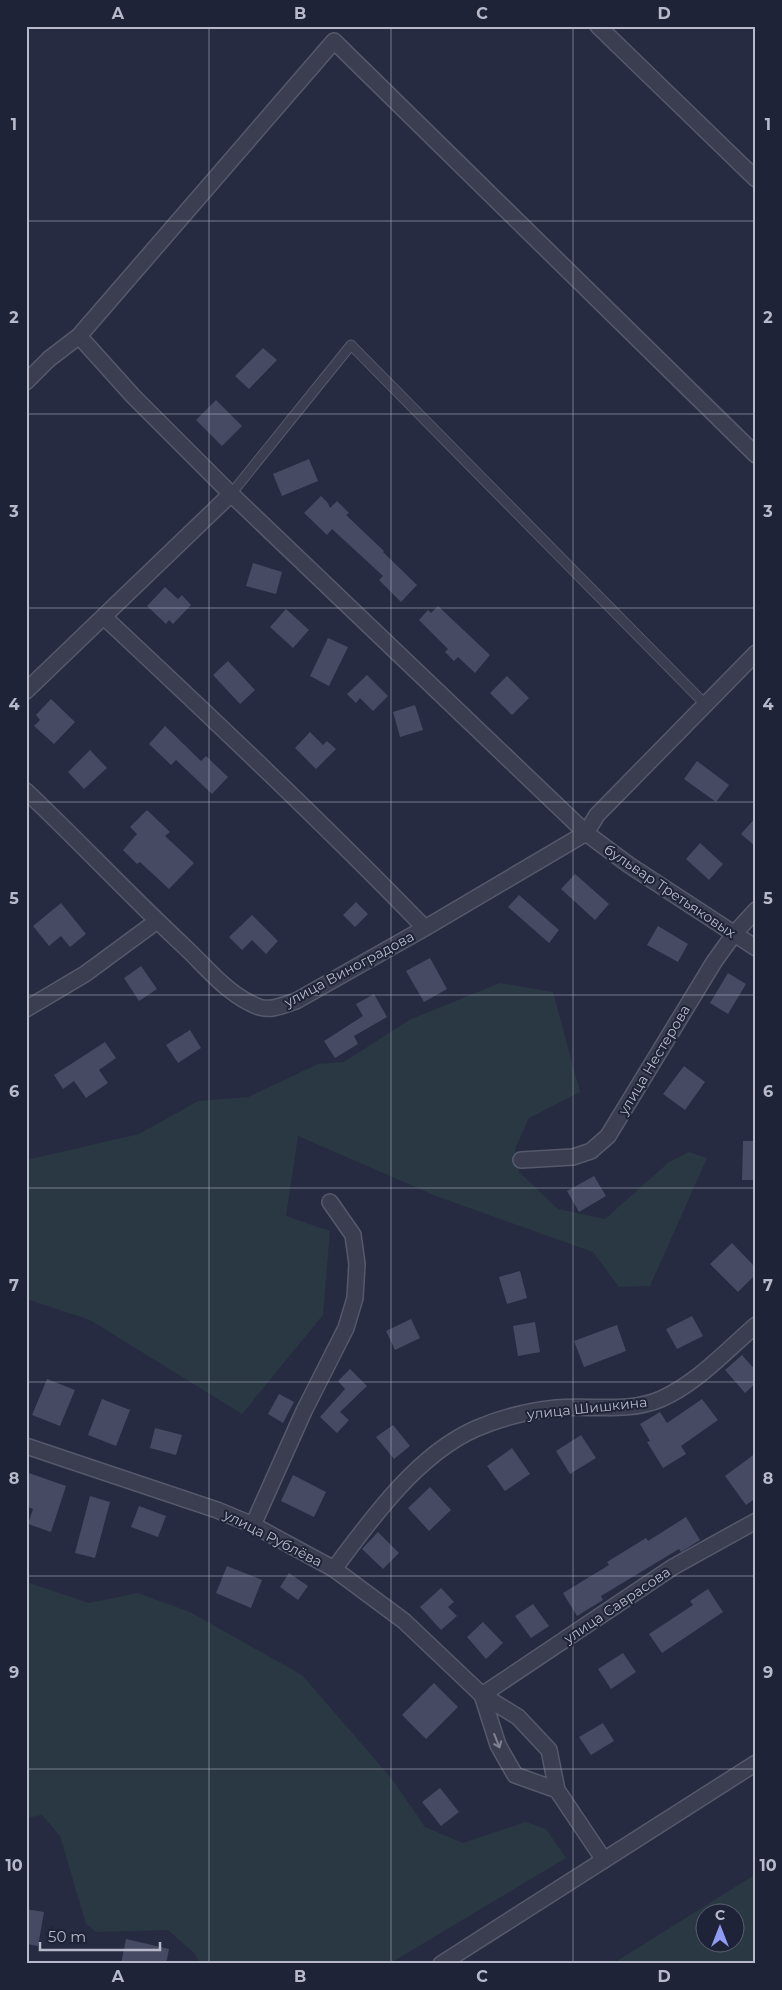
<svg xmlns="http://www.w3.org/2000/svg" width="782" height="1990" font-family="Montserrat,sans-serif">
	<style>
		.green { fill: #293842; fill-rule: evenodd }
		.building { fill: #464a63 }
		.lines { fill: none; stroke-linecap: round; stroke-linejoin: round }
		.service-casing { stroke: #56596b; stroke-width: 11 }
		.minor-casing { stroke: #56596b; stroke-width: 18 }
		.tertiary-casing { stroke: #56596b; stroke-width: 18 }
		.service { stroke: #3b3e51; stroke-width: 9 }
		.minor { stroke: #3b3e51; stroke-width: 15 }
		.tertiary { stroke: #3b3e51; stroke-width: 15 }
		.oneway { stroke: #808294 }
		.grid { fill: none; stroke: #b8bacb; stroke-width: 1; stroke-opacity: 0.55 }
		.labels { text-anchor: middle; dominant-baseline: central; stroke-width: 4; stroke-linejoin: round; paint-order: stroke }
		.street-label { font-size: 14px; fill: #b8bacb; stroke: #1f2337 }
		.neatline { fill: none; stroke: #b8bacb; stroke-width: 2 }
		.grid-label { font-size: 16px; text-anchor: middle; font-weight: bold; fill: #b8bacb }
	</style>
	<rect width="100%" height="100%" fill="#272b41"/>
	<path class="green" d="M500,983L553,992L580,1092L529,1118L515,1149L519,1172L558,1209L605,1219L669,1162L689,1152L707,1158L650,1286L619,1287L593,1252L436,1196L298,1136L286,1216L330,1231L323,1315L242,1414L90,1320L26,1299V1160L139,1134L198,1101L248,1097L318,1064L344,1062L409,1020Z
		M26,1582L89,1603L138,1593L190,1612L302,1675L392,1779L425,1827L463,1843L526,1822L546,1829L566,1858L389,1964H201L193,1952L168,1930L96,1932L86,1924L60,1836L42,1815L26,1818Z
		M756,1874V1964H612ZM704,1912H734V1942H704Z"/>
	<path class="building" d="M263,348L277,360L249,389L235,376Z
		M216,400L242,426L222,446L196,420Z
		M309,459L318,481L282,496L273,474Z
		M321,496L328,503L330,508L337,501L349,513L346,515L384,551L383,552L417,585L401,602L379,580L383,576L332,529L327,535L304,513Z
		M253,563L282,572L276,594L246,586Z
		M165,587L178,599L182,595L191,605L173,624L169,620L166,624L147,606Z
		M438,606L490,655L475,673L458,657L454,661L445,652L448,649L419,620L428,610L431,613Z
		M286,609L309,630L293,648L270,627Z
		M328,638L348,647L329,686L310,676Z
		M228,661L255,690L240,704L213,675Z
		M367,675L388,696L373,711L360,698L356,703L347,694Z
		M507,676L529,698L512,715L490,693Z
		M51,699L75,722L54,744L34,726L40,720L36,715Z
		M415,705L423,730L400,737L393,712Z
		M165,726L201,761L206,756L228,777L212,794L176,760L171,765L149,744Z
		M310,732L323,745L327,741L336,749L316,769L295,748Z
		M90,750L107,768L84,789L68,772Z
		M697,761L729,785L716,802L684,779Z
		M147,810L170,832L165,836L194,863L169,889L140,862L137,864L123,850L137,834L130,827Z
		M756,817V847L741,834Z
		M700,843L723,864L709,880L686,859Z
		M575,874L609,904L595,920L561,889Z
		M519,895L559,930L549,943L508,907Z
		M356,902L368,914L355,927L343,915Z
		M61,903L86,934L70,947L61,936L49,946L33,926Z
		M252,915L278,941L266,954L252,940L242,950L229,937Z
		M658,926L688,944L678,962L647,945Z
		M430,958L447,989L424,1002L406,971Z
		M141,966L157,989L139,1001L124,978Z
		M728,973L746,984L728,1014L710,1003Z
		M374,994L387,1017L354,1036L358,1044L335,1058L324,1041L363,1016L356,1004Z
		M190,1030L201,1048L178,1063L166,1045Z
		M105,1042L116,1058L99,1070L108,1083L86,1098L74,1081L63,1089L54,1075Z
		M684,1066L705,1082L685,1110L663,1094Z
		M743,1141H756V1180H742Z
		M594,1176L606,1196L579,1212L567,1191Z
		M732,1243L756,1268V1274L738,1292L710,1264Z
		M520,1271L527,1298L507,1304L499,1277Z
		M692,1316L703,1336L677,1349L666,1329Z
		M411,1319L420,1338L395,1350L386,1331Z
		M535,1322L540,1352L518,1356L513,1326Z
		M617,1325L626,1351L584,1367L574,1341Z
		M742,1355L756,1371V1383L745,1393L725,1370Z
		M350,1369L367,1386L340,1412L349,1420L337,1433L320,1417L345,1389L338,1381Z
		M47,1379L75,1390L60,1426L32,1415Z
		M279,1394L294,1402L283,1423L268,1414Z
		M102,1399L130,1410L116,1446L88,1435Z
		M702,1399L718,1420L681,1446L686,1454L663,1468L647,1442L650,1441L640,1424L660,1412L667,1423Z
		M393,1425L410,1446L394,1459L376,1437Z
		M155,1428L182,1435L176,1455L150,1448Z
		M581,1435L596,1458L570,1474L556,1451Z
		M512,1448L530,1474L505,1491L487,1466Z
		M756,1453V1498L746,1505L725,1476Z
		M26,1472L66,1486L51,1532L28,1524L33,1509L26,1506Z
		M293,1475L326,1492L314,1517L281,1501Z
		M430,1487L451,1510L429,1531L408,1508Z
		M90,1496L110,1502L95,1558L75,1553Z
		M139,1506L166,1516L158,1537L131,1527Z
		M686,1517L700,1540L681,1552L679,1549L601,1596L603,1600L577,1616L563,1593L609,1565L607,1562L646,1538L648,1541Z
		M378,1532L399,1553L383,1569L362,1549Z
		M227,1566L262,1580L251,1608L216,1593Z
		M289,1573L308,1586L298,1600L280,1587Z
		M441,1588L454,1602L448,1607L457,1616L441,1630L420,1607Z
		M708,1589L723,1612L662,1653L649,1634L693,1605L690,1601Z
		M533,1604L549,1626L531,1638L515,1616Z
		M483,1622L503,1643L486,1659L467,1637Z
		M623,1653L636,1672L611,1689L598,1669Z
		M434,1683L458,1707L426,1739L402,1715Z
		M603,1723L614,1741L591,1755L579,1737Z
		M440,1788L459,1812L441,1826L422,1802Z
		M26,1909L44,1912L38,1946L26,1944Z
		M126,1939L169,1949L166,1964H121Z"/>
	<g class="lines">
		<defs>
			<path id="service" d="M231,494L351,345L705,704"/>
			<path id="minor" d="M598,26L756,179
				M79,336L133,396L231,494L586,833L629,865L756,948
				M26,382L49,359L79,336L334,41L756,455
				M104,617C213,719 321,821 425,928
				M26,691L231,494
				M26,791C80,842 131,897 186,948C208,969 229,996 259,1007C271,1011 284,1005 296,1001L425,928L586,833L597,815L756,653
				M26,1009L85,974L157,921
				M521,1160L573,1157L591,1151L608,1136L714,962L734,934L756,910
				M26,1446L217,1510L253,1525L334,1569L404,1621L482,1695L518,1717L549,1750L557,1790L604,1860
				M253,1525L304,1411L346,1328L355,1298L357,1264L353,1235L330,1202
				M334,1569C371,1519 417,1455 475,1429C500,1418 528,1411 556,1408C590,1405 629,1413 661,1399C697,1383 726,1351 756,1325
				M482,1695L673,1567L756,1521
				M482,1695L498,1745L515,1775L557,1790"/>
			<path id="tertiary" d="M441,1964L756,1763"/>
		</defs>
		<use href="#service" class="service-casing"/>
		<use href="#minor" class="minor-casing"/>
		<use href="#tertiary" class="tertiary-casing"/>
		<use href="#service" class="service"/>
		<use href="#minor" class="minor"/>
		<use href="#tertiary" class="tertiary"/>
	</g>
	<defs><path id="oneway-shaft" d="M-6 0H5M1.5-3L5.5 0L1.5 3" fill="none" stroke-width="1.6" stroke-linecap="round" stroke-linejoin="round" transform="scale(1.25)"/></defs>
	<use class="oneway" href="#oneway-shaft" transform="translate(497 1741) rotate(68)"/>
	<path class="grid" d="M209,26V1964M391,26V1964M573,26V1964M26,221H756M26,414H756M26,608H756M26,802H756M26,995H756M26,1188H756M26,1382H756M26,1576H756M26,1769H756"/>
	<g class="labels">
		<g class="street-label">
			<text transform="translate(670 891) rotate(34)">бульвар Третьяковых</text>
			<text transform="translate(349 969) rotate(-28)">улица Виноградова</text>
			<text transform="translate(654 1060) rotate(-59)">улица Нестерова</text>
			<text transform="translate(587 1408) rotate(-6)">улица Шишкина</text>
			<text transform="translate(273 1538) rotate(27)">улица Рублёва</text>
			<text transform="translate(617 1605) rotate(-34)">улица Саврасова</text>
		</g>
	</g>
	<rect width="782" height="1990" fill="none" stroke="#1f2337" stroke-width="55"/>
	<g transform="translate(720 1928)"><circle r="24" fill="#1f2337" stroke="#5c5f72"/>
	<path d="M0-4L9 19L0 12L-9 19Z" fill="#919cf7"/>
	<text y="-8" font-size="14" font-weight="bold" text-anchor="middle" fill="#b8bacb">С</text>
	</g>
	<path d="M40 1942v8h120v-8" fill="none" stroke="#b8bacb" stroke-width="2.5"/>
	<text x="48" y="1942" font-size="15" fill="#b8bacb" stroke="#1f2337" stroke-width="4" paint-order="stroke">50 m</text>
	<rect x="28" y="28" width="726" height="1934" class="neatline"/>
	<g class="grid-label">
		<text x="118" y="19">A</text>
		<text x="300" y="19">B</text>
		<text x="482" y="19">C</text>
		<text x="664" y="19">D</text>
		<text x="14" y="130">1</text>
		<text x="768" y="130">1</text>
		<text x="14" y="323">2</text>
		<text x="768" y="323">2</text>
		<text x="14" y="517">3</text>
		<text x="768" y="517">3</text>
		<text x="14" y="710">4</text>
		<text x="768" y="710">4</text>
		<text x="14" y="904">5</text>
		<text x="768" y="904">5</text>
		<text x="14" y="1097">6</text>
		<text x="768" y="1097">6</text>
		<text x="14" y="1291">7</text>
		<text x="768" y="1291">7</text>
		<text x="14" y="1484">8</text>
		<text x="768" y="1484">8</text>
		<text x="14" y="1678">9</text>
		<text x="768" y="1678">9</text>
		<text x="14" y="1871">10</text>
		<text x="768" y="1871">10</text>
		<text x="118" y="1982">A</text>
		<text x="300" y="1982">B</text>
		<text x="482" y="1982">C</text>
		<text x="664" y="1982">D</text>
	</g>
</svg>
